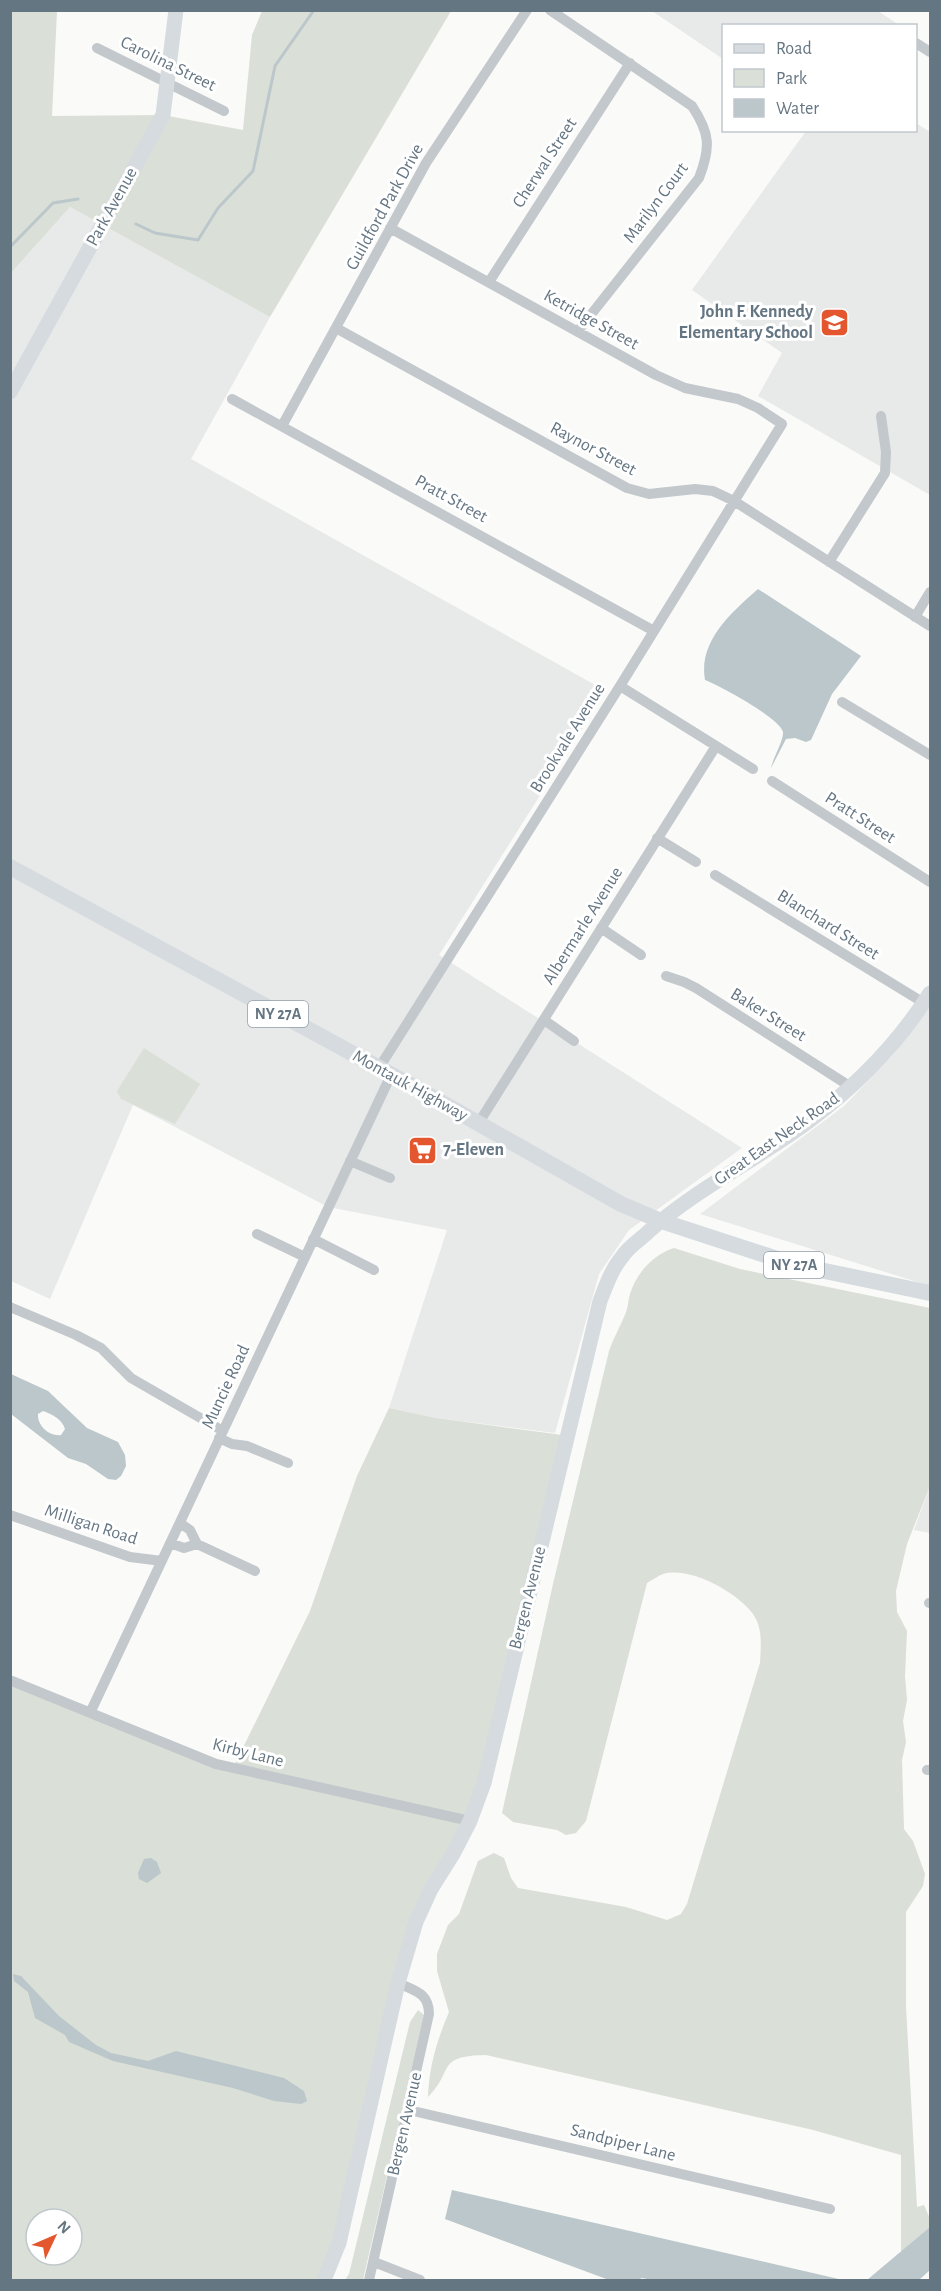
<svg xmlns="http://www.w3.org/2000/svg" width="941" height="2291" font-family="'Alegreya Sans',sans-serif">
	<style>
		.built { fill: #e8e9e9 }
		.green { fill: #dadfd7; fill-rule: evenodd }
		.water { fill: #bbc7cb; fill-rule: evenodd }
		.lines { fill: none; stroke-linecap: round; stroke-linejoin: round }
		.stream { stroke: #bbc7cb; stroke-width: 3 }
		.street { stroke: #c3c8cc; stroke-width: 10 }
		.secondary { stroke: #d6dbdf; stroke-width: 15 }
		.primary { stroke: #d6dbdf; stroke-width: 16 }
		.labels { text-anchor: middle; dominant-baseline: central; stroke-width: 6; stroke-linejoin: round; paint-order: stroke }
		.shield { fill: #fff; stroke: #939fa8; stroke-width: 1.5 }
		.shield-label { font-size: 16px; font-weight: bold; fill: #657683 }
		.street-label { font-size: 18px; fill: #657683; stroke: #fff }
		.poi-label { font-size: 18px; font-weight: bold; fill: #657683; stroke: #fff; text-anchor: end }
	</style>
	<rect width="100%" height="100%" fill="#fafaf8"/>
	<path class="built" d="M652,11H878L896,23L894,26H724L723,59Z
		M916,123L930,132V495L758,396L782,353L692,290L806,131L916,130Z
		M70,207L270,317L191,459L606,691L439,955L742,1148L629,1230L599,1274L555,1433L436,1418L389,1408L447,1230L328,1207L133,1105L50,1299L11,1281V273Z
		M930,1007V1286L700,1214L844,1106L892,1056Z
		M930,1486V1533L914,1530Z"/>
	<path class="green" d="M11,11H57L52,116L163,115L243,130L252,35L262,11H451L270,317L70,207L11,273Z
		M144,1048L200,1084L175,1124L121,1099L117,1091Z
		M674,1248L740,1269L930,1308V1486L907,1544L896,1591L897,1612L907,1631L905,1676L907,1700L903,1721L906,1742L902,1760L904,1829L913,1841L925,1874L923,1886L906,1912V2007L917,2207L924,2205L930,2219V2227L901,2252V2155L813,2130L486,2055C435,2056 455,2070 428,2097C429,2067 437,2040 449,2012L437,1971V1954L448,1925L459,1914L478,1861L494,1853L504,1858L511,1878L518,1888L626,1907L667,1920L681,1914L687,1904L760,1663C761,1646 763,1628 753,1614C737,1592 690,1566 663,1574C658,1576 652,1580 647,1583L586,1821L576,1833L566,1835L557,1830L513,1822L502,1813L553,1584L609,1351C613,1339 619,1329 624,1317C628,1310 628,1301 630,1294C637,1272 653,1255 674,1248Z
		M389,1408L436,1418L570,1436L484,1783L431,1889L324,2280H11V1680L233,1768L310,1611L357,1476ZM36,2219H72V2255H36Z
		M418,2010L424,2015L363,2280H345L349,2274L410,2022Z"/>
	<path class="water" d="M758,589L861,656L832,694L811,740L806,742L795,738L786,739L771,768C773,758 784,740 783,732C780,718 720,686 705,680C698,641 732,612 758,589Z
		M11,1374L48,1391L87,1428L118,1442L125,1455L126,1466L121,1476L116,1480L108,1479L86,1464L68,1458L11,1414ZM43,1411C52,1414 62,1419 65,1429L61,1435C50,1437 37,1426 38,1414Z
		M151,1858L157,1862L161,1873L147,1883L139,1879L138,1873L144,1859Z
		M13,1974L21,1976L59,2016L96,2045L111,2053L148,2061L176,2051L284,2078L304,2091L307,2101L301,2104L274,2101L233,2088L113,2061L69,2042L65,2035L35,2018L28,1992L14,1981Z
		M452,2190L843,2280H652L642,2278L638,2280H609L445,2219Z
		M930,2227V2270L919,2280H867Z"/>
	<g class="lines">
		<path class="stream" d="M136,224L155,233L198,240L218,208L253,171L275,66L314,10
			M10,247L53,203L78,199"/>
		<path class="street" d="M550,10L692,106C710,133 711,147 699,178L578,331
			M916,43L930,52
			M97,48L224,111
			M489,282L630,63
			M336,328L627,488L649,494L695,489L713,491L734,501L930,626
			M232,399L654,631
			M282,426L426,163L527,10
			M829,562L885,473L886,452L881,416
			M915,617L930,592
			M620,686L753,769
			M842,702L930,755
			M772,781L930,882
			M657,838L696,862
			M715,875L924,1003
			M601,928L641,955
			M666,976L684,982L696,988L851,1087
			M544,1020L574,1041
			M379,1068L620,686L782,424L758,408L738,399L685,388L656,375L390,228
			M478,1124L716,746
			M350,1161L390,1178
			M257,1234L305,1257
			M313,1239L374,1270
			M10,1307L76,1335L101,1348L131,1378L223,1431
			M219,1438L232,1444L247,1446L288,1463
			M10,1515L130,1557L162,1561
			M180,1523L190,1530L197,1544
			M170,1543L184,1548L197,1544L255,1571
			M929,1603H930
			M12,1681L216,1764L470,1821
			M90,1713L391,1075
			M927,1770H930
			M409,2110L830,2209
			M374,2262L420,2280
			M369,2280L429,2014C429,1993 415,1991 398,1983"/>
		<path class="secondary" d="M10,392L163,115L176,10
			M324,2280L339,2243L398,1983L416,1922L431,1889L453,1854L470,1821L484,1783L600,1301C606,1286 611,1270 622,1257C628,1247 640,1240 648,1232C697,1188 757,1160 809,1121C856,1086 899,1042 930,993"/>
		<path class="primary" d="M10,867L416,1088L621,1204L661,1221L796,1265L930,1293"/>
	</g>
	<defs>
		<symbol id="school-square" viewBox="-11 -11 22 22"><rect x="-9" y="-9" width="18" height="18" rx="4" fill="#e4572e" stroke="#fff"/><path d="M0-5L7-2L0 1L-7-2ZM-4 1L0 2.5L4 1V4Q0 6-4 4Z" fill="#fff"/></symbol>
		<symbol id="supermarket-square" viewBox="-11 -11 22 22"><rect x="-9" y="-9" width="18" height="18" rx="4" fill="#e4572e" stroke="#fff"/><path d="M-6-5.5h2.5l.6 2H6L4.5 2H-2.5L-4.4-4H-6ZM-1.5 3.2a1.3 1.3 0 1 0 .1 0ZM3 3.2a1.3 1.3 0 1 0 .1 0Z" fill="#fff"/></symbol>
	</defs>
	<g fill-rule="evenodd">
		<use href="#school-square" x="818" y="306" width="33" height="33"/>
		<use href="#supermarket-square" x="406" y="1134" width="33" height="33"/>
	</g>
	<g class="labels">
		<g class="shield">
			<rect x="248" y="1001" width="60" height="26" rx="4.5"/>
			<rect x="764" y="1252" width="60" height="26" rx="4.5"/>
		</g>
		<g class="shield-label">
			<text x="278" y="1014">NY 27A</text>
			<text x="794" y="1265">NY 27A</text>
		</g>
		<g class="street-label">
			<text transform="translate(168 64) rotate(26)">Carolina Street</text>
			<text transform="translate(545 163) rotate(-57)">Cherwal Street</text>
			<text transform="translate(656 203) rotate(-53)">Marilyn Court</text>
			<text transform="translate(112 207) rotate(-61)">Park Avenue</text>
			<text transform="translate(385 207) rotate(-61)">Guildford Park Drive</text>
			<text transform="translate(591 320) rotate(29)">Ketridge Street</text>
			<text transform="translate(593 449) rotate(28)">Raynor Street</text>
			<text transform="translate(451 499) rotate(29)">Pratt Street</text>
			<text transform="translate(568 738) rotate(-58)">Brookvale Avenue</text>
			<text transform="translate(860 818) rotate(33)">Pratt Street</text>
			<text transform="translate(828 925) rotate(32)">Blanchard Street</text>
			<text transform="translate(583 926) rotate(-58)">Albermarle Avenue</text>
			<text transform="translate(768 1015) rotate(32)">Baker Street</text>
			<text transform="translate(410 1086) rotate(29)">Montauk Highway</text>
			<text transform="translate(777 1139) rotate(-35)">Great East Neck Road</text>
			<text transform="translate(226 1387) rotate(-65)">Muncie Road</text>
			<text transform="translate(91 1525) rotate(18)">Milligan Road</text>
			<text transform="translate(528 1598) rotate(-76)">Bergen Avenue</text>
			<text transform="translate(248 1753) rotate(14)">Kirby Lane</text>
			<text transform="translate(405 2124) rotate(-77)">Bergen Avenue</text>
			<text transform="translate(623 2143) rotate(14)">Sandpiper Lane</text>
		</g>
		<g class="poi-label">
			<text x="813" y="312">John F. Kennedy<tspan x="813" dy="21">Elementary School</tspan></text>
			<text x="443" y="1150" text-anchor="start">7-Eleven</text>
		</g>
	</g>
	<rect width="941" height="2291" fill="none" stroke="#657683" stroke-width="24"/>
	<rect x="722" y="24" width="195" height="108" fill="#ffffff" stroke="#c1c8cd" stroke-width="1.5"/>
	<rect x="734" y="44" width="30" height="9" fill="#d6dbdf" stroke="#c1c8cd" stroke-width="1.5"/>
	<text x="776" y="54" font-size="18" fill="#657683">Road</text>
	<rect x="734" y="69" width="30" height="18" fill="#dadfd7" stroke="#c1c8cd" stroke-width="1.5"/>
	<text x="776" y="84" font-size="18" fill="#657683">Park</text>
	<rect x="734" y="99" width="30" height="18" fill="#bbc7cb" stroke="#c1c8cd" stroke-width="1.5"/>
	<text x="776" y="114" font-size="18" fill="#657683">Water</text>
	<g transform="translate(54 2237) rotate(46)"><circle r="28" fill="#ffffff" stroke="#c1c8cd" stroke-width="1.5"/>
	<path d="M0-4.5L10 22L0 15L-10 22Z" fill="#e4572e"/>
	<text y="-9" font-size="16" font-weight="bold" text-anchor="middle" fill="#657683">N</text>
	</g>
</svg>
